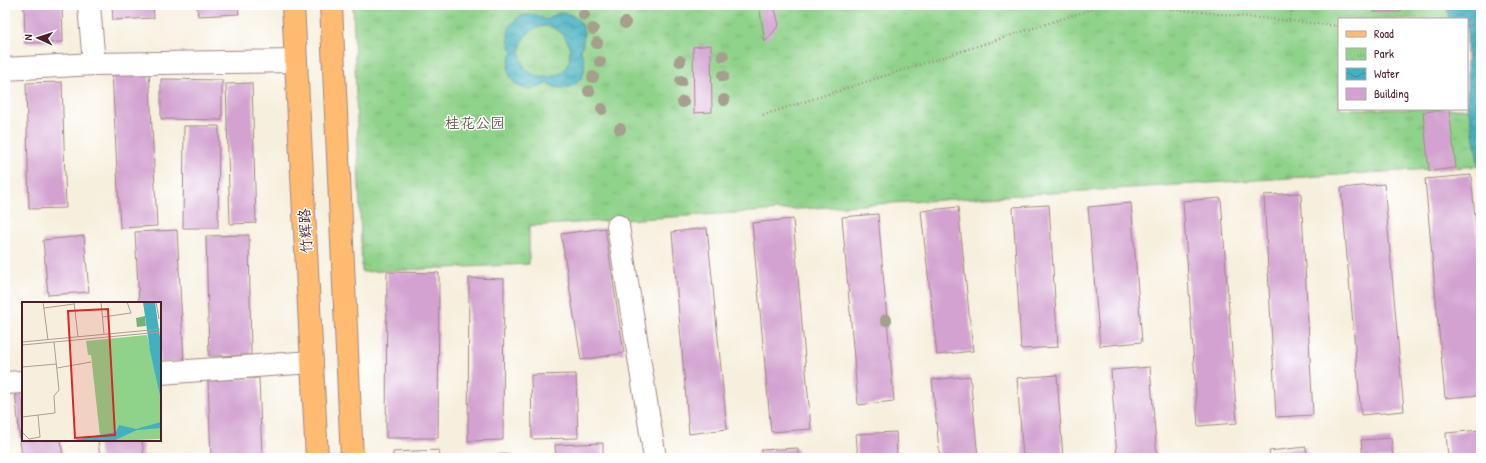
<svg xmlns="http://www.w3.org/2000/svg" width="1486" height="463" font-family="'Patrick Hand','LXGW WenKai TC',sans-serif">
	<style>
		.park { fill: url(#park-tufts); stroke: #6c785a }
		.water { fill: url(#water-waves); stroke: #466876; fill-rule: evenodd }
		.building { fill: #d3a2d0 }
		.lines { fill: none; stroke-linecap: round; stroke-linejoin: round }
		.minor-casing { stroke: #a08784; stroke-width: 24 }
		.major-casing { stroke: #a08784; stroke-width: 24 }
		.path { stroke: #a08784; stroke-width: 2.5; stroke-dasharray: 1 3; stroke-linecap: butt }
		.minor { stroke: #fff; stroke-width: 22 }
		.major { stroke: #ffbb71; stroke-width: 22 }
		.tree { fill: #a59f8d }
		.labels { text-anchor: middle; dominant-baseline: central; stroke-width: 3; stroke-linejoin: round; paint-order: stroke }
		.park-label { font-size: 15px; fill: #625e4c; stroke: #fff }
		.street-label { font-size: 15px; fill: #4a1f2b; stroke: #fff }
		.inset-river { fill: none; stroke: #43b0c0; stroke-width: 2 }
		.inset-road { fill: none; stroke: #b19c96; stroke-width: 1 }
		.view { fill: #d62828; fill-opacity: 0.15; stroke: #d62828; stroke-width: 2 }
		.inset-edge { fill: none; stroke: #4a1f2b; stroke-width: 2 }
	</style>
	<defs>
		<pattern id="park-tufts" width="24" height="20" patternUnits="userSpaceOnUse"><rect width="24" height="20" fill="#8fd28a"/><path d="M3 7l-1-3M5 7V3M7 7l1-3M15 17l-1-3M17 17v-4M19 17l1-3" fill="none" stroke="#7db477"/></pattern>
		<pattern id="water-waves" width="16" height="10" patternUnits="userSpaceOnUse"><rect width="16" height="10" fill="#43b0c0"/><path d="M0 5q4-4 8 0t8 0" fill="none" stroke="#3a8f9c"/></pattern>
	</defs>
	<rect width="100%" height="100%" fill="#fff"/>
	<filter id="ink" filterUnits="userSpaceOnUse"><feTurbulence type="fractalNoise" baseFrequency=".025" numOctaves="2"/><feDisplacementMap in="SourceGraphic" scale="8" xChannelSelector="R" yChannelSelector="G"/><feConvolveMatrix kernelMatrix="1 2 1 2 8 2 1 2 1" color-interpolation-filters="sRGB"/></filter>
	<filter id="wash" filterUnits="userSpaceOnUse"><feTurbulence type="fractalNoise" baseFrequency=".012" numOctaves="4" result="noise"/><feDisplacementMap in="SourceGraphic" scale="16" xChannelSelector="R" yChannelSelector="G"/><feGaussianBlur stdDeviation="0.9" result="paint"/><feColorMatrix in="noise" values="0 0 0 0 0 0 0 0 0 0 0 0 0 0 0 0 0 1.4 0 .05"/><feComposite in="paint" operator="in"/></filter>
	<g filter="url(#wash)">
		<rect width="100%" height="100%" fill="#f6efdd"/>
		<path class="park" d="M353,5H1481L1467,19H1339V109H1467V100L1479,166L529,226V264L362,272Z"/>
		<path class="water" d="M1447,5H1481V178L1467,100V19H1449Z
			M558,13C581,12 590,31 580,50C595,75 571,99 547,83C522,100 498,78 513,52C497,27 522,4 546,20ZM544,26C575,28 580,71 550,77C517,83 507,32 544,26Z"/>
		<g id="blocks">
			<path class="building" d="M24,5H62L63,42L25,43Z
				M112,5H153L154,18L113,20Z
				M197,5H238L239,14L198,16Z
				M759,5H774L779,25L765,42Z
				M1374,5H1401V12H1374Z
				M711,45L712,112L694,113L693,47Z
				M149,69L157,226L120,228L112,71Z
				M161,79L222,80V120L161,119Z
				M62,82L66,208L29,209L26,83Z
				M252,83L256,223L230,224L226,84Z
				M1449,109L1456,168L1429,171L1423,112Z
				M184,126H219L218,228H183Z
				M1471,175L1481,280V395L1445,398L1425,179Z
				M1384,184L1404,411L1361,415L1341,188Z
				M1301,193L1313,415L1276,417L1264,195Z
				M1221,198L1237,423L1198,426L1183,201Z
				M1131,203L1142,342L1100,346L1088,207Z
				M1049,205L1058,347L1021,349L1013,207Z
				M958,207L973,351L937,355L921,211Z
				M878,214L894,401L858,405L842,217Z
				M793,219L811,429L771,432L752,223Z
				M605,228L624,353L581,360L561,234Z
				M707,228L727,429L689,434L672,232Z
				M177,230L184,362L160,363V303H139L135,232Z
				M249,235L251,355L209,356L206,236Z
				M84,236L89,292L48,295L43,240Z
				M387,272L439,273L438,438H386Z
				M469,278L504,279L503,440L468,441Z
				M1150,367L1157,458H1117L1111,370Z
				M576,374L578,438L532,439L531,375Z
				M1057,375L1063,458H1023L1017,378Z
				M970,376L978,458H940L932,380Z
				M259,378L262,458H211L208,380Z
				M23,390V440H61L63,458H22L15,391Z
				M1481,430V458H1448L1446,433Z
				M896,432L897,458H858L856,434Z
				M1391,438L1393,458H1363L1361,440Z
				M98,440H142L144,458H100Z
				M603,443V458H556L555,445Z
				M1306,447L1307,458H1270L1269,451Z
				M798,448V458H762L761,450Z
				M439,450L440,458H393V452Z
				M510,454V458H466V456Z"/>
		</g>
	</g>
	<g filter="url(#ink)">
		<use href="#blocks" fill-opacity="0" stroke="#a08784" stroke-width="1"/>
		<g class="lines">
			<defs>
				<path id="minor" d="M89,5L94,64
					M5,69L94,64L296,61
					M618,226L655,458
					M160,373L312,362
					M5,383L23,382"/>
				<path id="major" d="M293,5L317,458
					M331,5L352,458"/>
			</defs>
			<use href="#minor" class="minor-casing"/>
			<use href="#major" class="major-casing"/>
			<path class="path" d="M1130,5L1339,26
				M1289,20L1294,5
				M1467,26L1481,24
				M763,115L1105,5"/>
			<use href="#minor" class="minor"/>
			<use href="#major" class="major"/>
		</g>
		<g class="tree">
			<circle cx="584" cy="15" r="6"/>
			<circle cx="625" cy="23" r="6"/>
			<circle cx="593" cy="29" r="6"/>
			<circle cx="597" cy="43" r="6"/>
			<circle cx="723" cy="56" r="6"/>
			<circle cx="680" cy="61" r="6"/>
			<circle cx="600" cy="62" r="6"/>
			<circle cx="723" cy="76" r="6"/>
			<circle cx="593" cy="77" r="6"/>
			<circle cx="681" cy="81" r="6"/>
			<circle cx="589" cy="91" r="6"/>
			<circle cx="724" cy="100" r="6"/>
			<circle cx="683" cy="102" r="6"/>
			<circle cx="602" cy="109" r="6"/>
			<circle cx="620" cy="129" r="6"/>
			<circle cx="886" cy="320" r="6"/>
		</g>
	</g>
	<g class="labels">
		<g class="park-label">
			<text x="475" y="122">桂花公园</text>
		</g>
		<g class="street-label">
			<text transform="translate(305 231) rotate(-93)">竹辉路</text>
		</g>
	</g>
	<g transform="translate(22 302)">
		<rect width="139" height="139" fill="#f6efdd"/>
		<path d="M123,14L124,24L115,25L114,16Z" fill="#73b476"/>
		<path d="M125,33L139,99V137L87,139L85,132L78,134L69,53H66L64,39Z" fill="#8fd28a"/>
		<path d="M121,0H133L139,42V99L128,49ZM139,120V126L115,128L91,139H46L94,130L97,123L114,127Z" fill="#43b0c0"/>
		<path class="inset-river" d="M128,0L131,27M131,32L139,75"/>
		<path class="inset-road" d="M21,0L26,38M52,0L56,35M79,0L82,32M134,0L137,17M22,6L52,2M81,15L109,11L105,0M0,40L139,27M0,43L139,30M0,65L35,62M35,66L69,60M0,115L33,111L32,94L37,88L32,40M0,130L7,137L18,135L16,113"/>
		<path class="view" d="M86,7L93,133L53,136L46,9Z"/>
		<rect width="139" height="139" class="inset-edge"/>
	</g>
	<rect width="1486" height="463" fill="none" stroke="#fff" stroke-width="20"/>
	<rect x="1338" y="18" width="130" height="92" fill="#ffffff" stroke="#b7a5aa"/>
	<rect x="1346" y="31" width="20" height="6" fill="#ffbb71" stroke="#b7a5aa"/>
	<text x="1374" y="38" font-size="12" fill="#4a1f2b">Road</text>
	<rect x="1346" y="48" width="20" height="12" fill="url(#park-tufts)" stroke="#b7a5aa"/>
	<text x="1374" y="58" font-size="12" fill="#4a1f2b">Park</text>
	<rect x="1346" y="68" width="20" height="12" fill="url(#water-waves)" stroke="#b7a5aa"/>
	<text x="1374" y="78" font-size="12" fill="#4a1f2b">Water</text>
	<rect x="1346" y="88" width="20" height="12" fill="#d3a2d0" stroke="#b7a5aa"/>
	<text x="1374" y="98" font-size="12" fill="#4a1f2b">Building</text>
	<g transform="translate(38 38) rotate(273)" stroke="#ffffff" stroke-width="3" paint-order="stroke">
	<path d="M0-3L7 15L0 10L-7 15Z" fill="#4a1f2b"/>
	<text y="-6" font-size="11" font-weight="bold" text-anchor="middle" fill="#4a1f2b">N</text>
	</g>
</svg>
